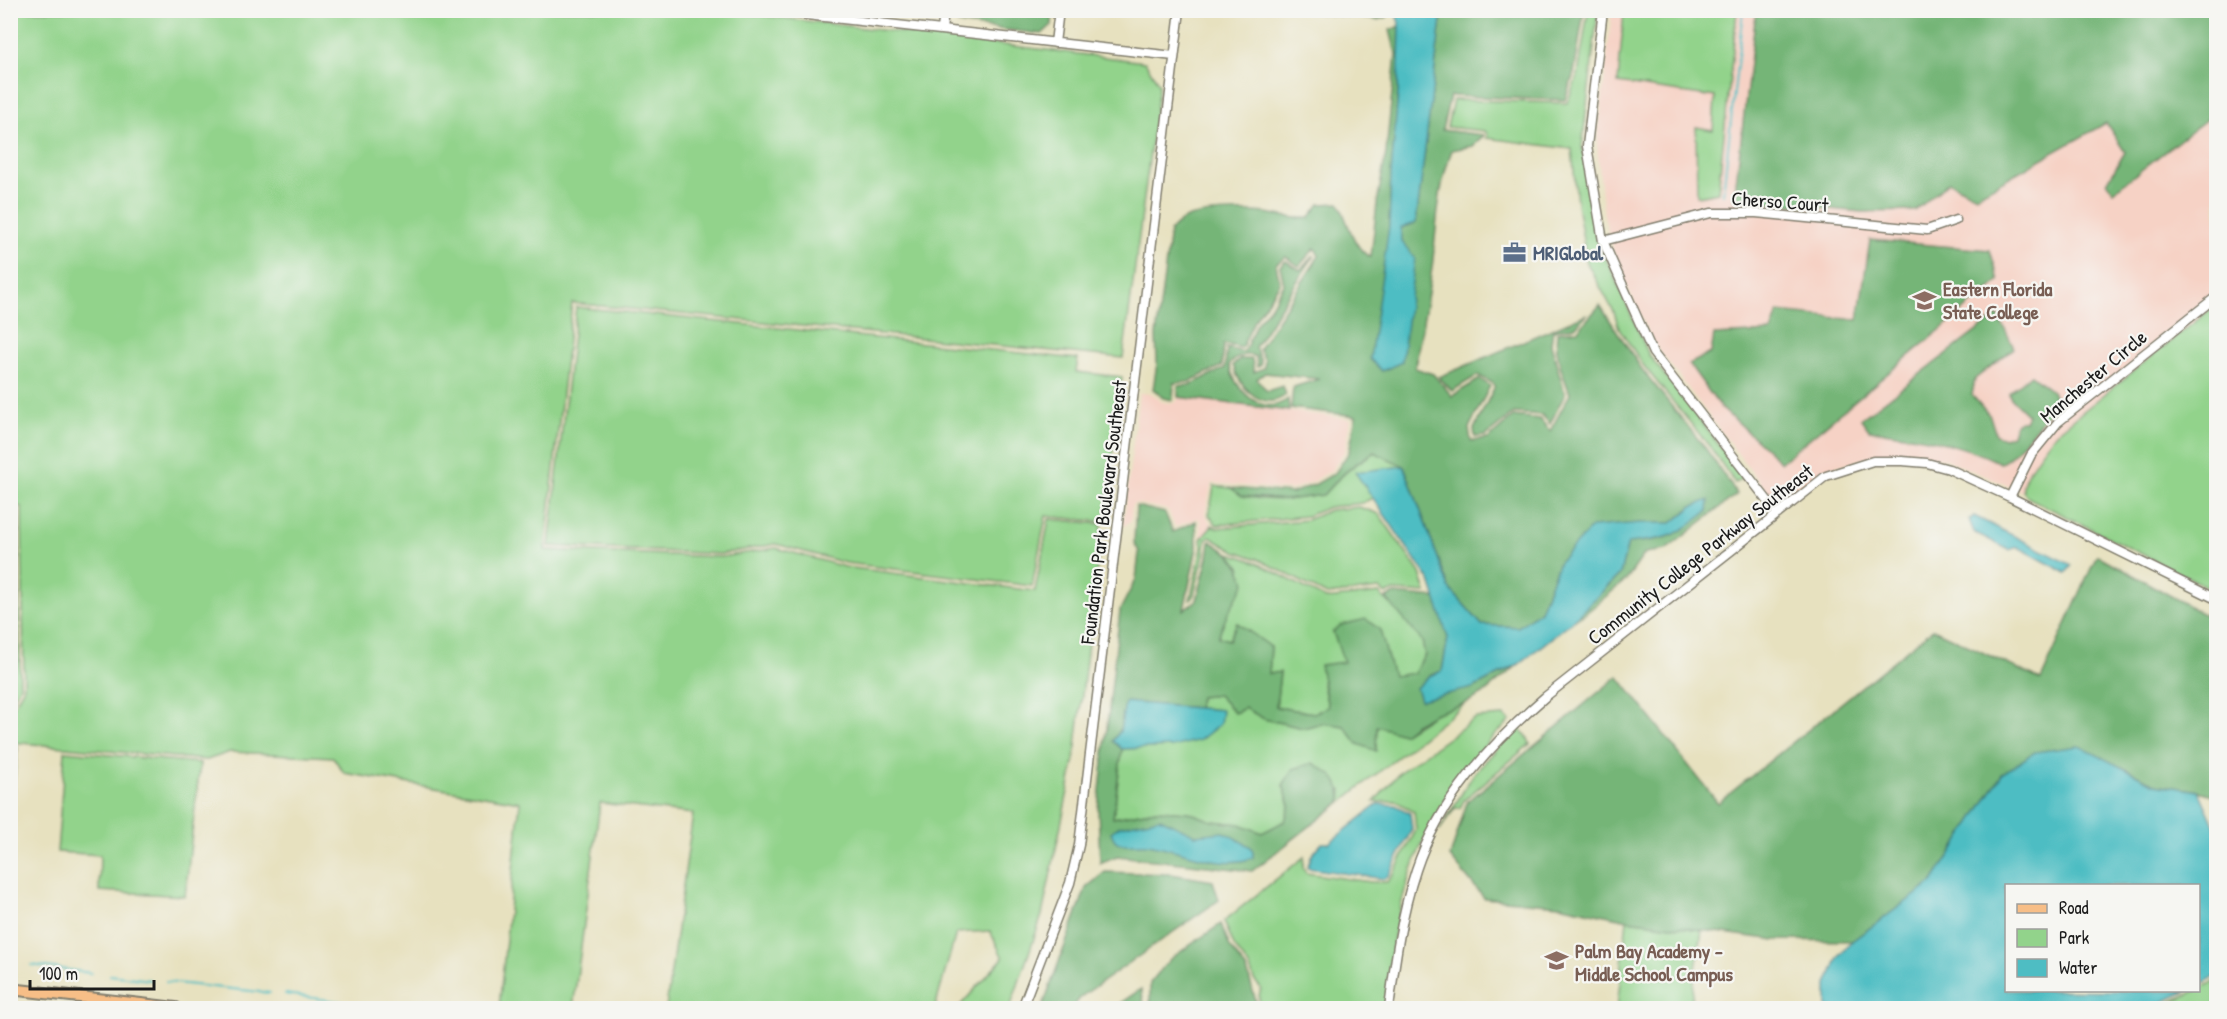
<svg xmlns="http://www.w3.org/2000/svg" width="2227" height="1019" font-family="'Patrick Hand',sans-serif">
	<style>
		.built { fill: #f6d2c5 }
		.green { fill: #92d38b; stroke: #577854; stroke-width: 1.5 }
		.forest { fill: #75b577; stroke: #48684a; stroke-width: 1.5 }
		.water { fill: #4ebdc3; stroke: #356c70; stroke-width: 1.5 }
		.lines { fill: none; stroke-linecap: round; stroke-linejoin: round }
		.stream { stroke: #4ebdc3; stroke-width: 2 }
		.minor-casing { stroke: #827e6e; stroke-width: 11 }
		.major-casing { stroke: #827e6e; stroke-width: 14 }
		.minor { stroke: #fff; stroke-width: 8 }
		.major { stroke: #f7be87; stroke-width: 10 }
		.labels { text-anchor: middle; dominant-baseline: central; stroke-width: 4.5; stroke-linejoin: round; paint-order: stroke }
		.street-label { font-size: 20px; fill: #1c1c1c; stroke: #f6f6f2 }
		.service-label { font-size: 20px; font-weight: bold; fill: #4e5e75; stroke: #f6f6f2; text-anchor: start }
		.education-label { font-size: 20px; font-weight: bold; fill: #785e54; stroke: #f6f6f2; text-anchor: start }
	</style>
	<rect width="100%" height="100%" fill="#f6f6f2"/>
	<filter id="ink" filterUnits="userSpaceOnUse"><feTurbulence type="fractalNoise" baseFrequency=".0167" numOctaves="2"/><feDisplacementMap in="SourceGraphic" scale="12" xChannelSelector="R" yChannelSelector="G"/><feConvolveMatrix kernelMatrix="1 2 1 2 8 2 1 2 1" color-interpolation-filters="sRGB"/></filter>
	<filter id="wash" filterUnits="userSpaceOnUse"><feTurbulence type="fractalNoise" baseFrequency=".008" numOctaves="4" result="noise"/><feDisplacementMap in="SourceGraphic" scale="24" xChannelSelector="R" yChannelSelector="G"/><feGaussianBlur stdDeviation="1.35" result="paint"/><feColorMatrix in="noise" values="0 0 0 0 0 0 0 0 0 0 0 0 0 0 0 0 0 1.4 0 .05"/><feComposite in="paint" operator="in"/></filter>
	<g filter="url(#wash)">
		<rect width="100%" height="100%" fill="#e7e1bf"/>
		<path class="built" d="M1612,11H2216V591L2029,498L2023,492L1942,458L1885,453L1826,469L1797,486L1784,499L1774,498L1764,488L1652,341L1615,259L1604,216L1597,145Z
			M1139,393L1153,394L1162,402L1172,403L1176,402L1178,397L1351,419L1345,451L1332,470L1314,481L1291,490L1212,483L1205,514L1212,525L1201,539L1200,521L1198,518L1175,527L1168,510L1136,503L1132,505L1131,522L1123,526Z"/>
		<path class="green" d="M716,10L1145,62L1159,84L1123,358L572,303L545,550L722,557L776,548L845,567L1035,591L1049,519L1102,524L1074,763L1042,915L1010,1008H958L1003,958L990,931L956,933L935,1008H666L693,814L600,803L573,1008H499L520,802L344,773L333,757L230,752L207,760L11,742V711L24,687L22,507L10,504L11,11Z
			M1588,11H1598L1582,147L1597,238L1649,355L1744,477L1735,483L1710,447L1644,366L1619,328L1614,312L1587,263L1577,204L1572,149L1486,138L1488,135L1485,131L1447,127L1453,100L1567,103L1578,75Z
			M1624,11H1737L1718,192L1697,196L1696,127L1713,130L1715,97L1618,83Z
			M2216,305V591L2029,498C2028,497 2024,493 2023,491C2019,478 2048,443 2056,433Z
			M576,307L1078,359L1076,372L1122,377L1105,522L1046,516L1032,586L846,563L776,544L721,554L549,546Z
			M1375,452L1404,466L1356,472L1373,498L1362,503L1329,507L1307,516L1217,525L1209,515L1214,486L1231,488L1242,496L1261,499L1286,500L1323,495C1338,477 1354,464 1375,452Z
			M1359,507L1379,514L1420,573L1426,593L1395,591L1386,594L1379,589L1327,595L1258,559L1232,550L1210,537L1206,539L1204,556L1193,598L1190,600L1202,548L1201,539L1212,525L1217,528L1307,520L1330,510Z
			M11,508L14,509L18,521L20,686L11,703Z
			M1230,553L1256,562L1326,599L1379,593L1400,613L1422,641L1425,655L1414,673L1393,677L1333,632L1344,662L1322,681L1328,707L1314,713L1276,707L1280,673L1269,674L1271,647L1237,623L1229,640L1218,637L1241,568Z
			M1218,695L1235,713L1245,708L1265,719L1302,728L1323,723L1345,726L1358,744L1376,750L1377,725L1403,734L1434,714L1466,703L1341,802L1342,790L1283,785L1290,805L1285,822L1262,833L1240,824L1212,821L1188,812L1156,810L1113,818L1122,749L1172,747L1221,710L1198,708L1199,697Z
			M1504,716L1510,721C1453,771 1414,844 1398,918C1391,947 1388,978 1384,1008H1260L1259,996L1261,988L1254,980L1250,968L1234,946L1224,921L1304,857L1303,867L1306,873L1371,882H1387L1392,877L1416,830L1414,812L1396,801L1374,802L1400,772L1476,718Z
			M1517,727L1527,736L1530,744L1464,800L1460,808H1455L1439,831L1473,775Z
			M12,746L18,747L11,805L10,753Z
			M65,751L200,763L185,896L99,891L100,855L57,852Z
			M1627,920L1702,930L1690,1008H1617Z
			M2216,981V1008H2158Z"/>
		<path class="forest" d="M951,10H1053V11L1052,25L1042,34L964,25L957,23L950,13Z
			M1298,11H1391L1387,17L1377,20Z
			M1442,11H1584L1574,73L1565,100L1450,96L1442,130L1484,135L1473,146L1452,150C1437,189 1437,227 1432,268C1427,301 1421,334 1415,368L1433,374L1452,396L1480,379L1490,386L1469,428L1471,441L1488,439L1514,416L1540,419L1550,431L1570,394C1563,374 1554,354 1557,332L1578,330L1600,305L1641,368L1706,449L1737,494L1666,550L1645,553L1627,579L1586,613L1570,623L1620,574L1628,543C1668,540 1676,537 1708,511L1693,506L1672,523H1640L1559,562L1540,611L1518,627L1482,625L1449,588L1404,466L1374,452C1354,464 1338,477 1323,495L1286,500L1242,496L1231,488L1292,493L1316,484L1335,473L1349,452L1356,416L1291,408L1293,387L1319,379L1265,373L1257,379L1267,391L1283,386L1286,395C1263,413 1239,387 1233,365L1240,359H1252L1254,372L1264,368L1265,360L1259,349L1319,256L1315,248L1299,266L1286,257L1276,264L1280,283L1253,322L1242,348L1224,344L1222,366L1188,382L1174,383L1173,400L1163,398L1153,389L1157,363L1156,335L1170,231C1175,225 1181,220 1189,217C1211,211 1255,210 1277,215C1289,217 1297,219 1309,218L1320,204L1339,203C1347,219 1354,251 1371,257L1377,203L1386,153L1396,54L1390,30L1400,26L1398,92L1391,175L1389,226L1402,242L1401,228L1416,223Z
			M1756,11H2216V112L2114,191L2107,183L2125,152L2106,123L1976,196L1949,182L1915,211L1862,212L1734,200Z
			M1870,240L1990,250L1999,281L1781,462L1720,407L1689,364L1711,353L1714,335L1771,332L1778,312L1858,320Z
			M1314,255L1255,347L1261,361L1260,366L1257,367L1256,357C1246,352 1236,357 1229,365C1235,390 1262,418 1288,399L1289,411L1178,397V386L1190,385L1225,368L1227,348L1242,352L1245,350L1256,324L1271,306L1284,284L1280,266L1286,261L1300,270Z
			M1587,314L1575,327L1553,330L1551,344L1565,394L1550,424L1542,415L1514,413L1486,436L1475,437L1474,429L1494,388V384L1478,375L1452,391L1439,377Z
			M1998,315L2014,348L1975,379L1972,395L1990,416L1996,435L2005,438L2012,435L2015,424L2020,421H2025L2028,415L2010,397L2009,393L2031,375L2052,391L2057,404C2044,415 2012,462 2000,463C1959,442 1914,436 1869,430L1861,419Z
			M1136,506L1165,513L1173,532L1196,521L1197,547L1184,610L1197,600L1208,557L1210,541C1230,553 1239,559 1245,583L1228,613L1218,637L1229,640L1237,623L1271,647L1269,674L1280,672L1276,707L1314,713L1328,707L1320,665L1344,662L1333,632L1341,625L1366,619L1380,630L1393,676L1414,673L1425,655L1422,641L1386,598L1395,594L1436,598L1448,638L1442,671L1429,676L1473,688L1519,664L1483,694L1466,703L1434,714L1417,723L1403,734L1377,726L1376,751L1358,744L1344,726L1323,723L1303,728L1264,719L1245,708L1235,713L1218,695L1200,697L1198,708L1126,702L1120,731L1113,741L1122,749L1113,818L1156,810L1188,812L1212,821L1240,824L1262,833L1285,821L1290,805L1283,785L1293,769L1313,763C1331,774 1342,779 1341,802L1252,871L1117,856L1100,863L1098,808L1120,610L1136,579L1139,552L1134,542Z
			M2097,555L2216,621V796L2199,791L2155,784L2122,767L2003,773L1932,883L1852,941L1775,940L1628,920L1559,905L1484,898L1450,857L1467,802L1618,676L1718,803L1933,629L2041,680Z
			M1105,872L1171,874L1213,881L1219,900L1082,996L1072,1008H1042L1086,888Z
			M1221,924L1230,947L1247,970L1257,1005L1256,1008H1154L1150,1003V983L1170,959Z
			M1141,989L1145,1008H1113Z"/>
		<path class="water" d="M1395,11H1442L1416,223L1401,228L1402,242L1415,258L1402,362L1382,371L1370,359L1389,226L1391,175L1398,92L1400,26Z
			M1404,466L1449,588L1482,625L1518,627L1540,611L1559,562L1592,527L1640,523H1672L1693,506L1709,500L1708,511C1676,537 1669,539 1628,543L1620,574L1570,623L1519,664L1473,688L1420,700L1416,688L1429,676L1442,671L1448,638L1430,581L1355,472Z
			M1974,516L2072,565L2066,573L2018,547L2009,550L1974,532L1969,520Z
			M1125,702L1222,710L1220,724L1200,740L1172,747L1122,749L1113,741L1120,731Z
			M2079,746L2155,784L2199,791L2216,829V976L2199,985L2198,886H2006V990L2187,991L2150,1008H1827V984L1838,957L1852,941L1932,883L2003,773L2035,752Z
			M1378,804L1395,805L1410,813L1412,829L1389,875L1384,879L1307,868L1312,855L1322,843H1329Z
			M1160,818L1195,835L1224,832L1251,847L1253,852V858C1219,870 1181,849 1147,844C1139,843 1127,846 1119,843C1114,841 1113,837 1111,832L1120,826Z"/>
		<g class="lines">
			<path class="stream" d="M1723,194L1743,10
				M10,964H11
				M31,965L91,973
				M110,975L151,980
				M166,982L270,993
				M285,994L378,1007"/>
		</g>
	</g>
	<g filter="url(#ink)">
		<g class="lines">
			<defs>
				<path id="minor" d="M762,10L1174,56
					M1603,10L1587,146L1603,241L1653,353L1778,514
					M942,30L944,10
					M1055,43L1059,10
					M1603,241L1711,213H1756L1927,230L1956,220
					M2010,497L2031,455L2058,422L2216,297
					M1022,1008L1070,883L1079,845L1180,10
					M1389,1008C1395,962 1401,915 1416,870C1439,800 1491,744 1545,697L1826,476L1873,461H1902L1927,463L1949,469L2010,497L2216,599"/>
				<path id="major" d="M10,989L176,1008"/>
			</defs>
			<use href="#minor" class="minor-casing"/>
			<use href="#major" class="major-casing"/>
			<use href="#minor" class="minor"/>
			<use href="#major" class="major"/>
		</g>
	</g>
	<defs>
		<symbol id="office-bare" viewBox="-9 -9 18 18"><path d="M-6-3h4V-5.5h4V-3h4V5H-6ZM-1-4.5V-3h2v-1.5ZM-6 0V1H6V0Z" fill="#5c6f8a" stroke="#f6f6f2" stroke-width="2.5" paint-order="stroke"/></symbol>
		<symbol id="university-bare" viewBox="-9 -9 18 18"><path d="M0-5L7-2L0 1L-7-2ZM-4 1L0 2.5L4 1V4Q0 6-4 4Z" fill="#8d6e63" stroke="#f6f6f2" stroke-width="2.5" paint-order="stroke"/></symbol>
		<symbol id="school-bare" viewBox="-9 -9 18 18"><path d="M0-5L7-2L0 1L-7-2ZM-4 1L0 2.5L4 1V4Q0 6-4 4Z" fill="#8d6e63" stroke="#f6f6f2" stroke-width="2.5" paint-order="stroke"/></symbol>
	</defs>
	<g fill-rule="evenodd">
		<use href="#office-bare" x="1498" y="236" width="33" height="33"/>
		<use href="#university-bare" x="1908" y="284" width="33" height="33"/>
		<use href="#school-bare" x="1540" y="944" width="33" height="33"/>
	</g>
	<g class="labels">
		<g class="street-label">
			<text transform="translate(1780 201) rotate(4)">Cherso Court</text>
			<text transform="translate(2093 376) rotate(-40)">Manchester Circle</text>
			<text transform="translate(1103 512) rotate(-83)">Foundation Park Boulevard Southeast</text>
			<text transform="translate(1700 554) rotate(-38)">Community College Parkway Southeast</text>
		</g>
		<g class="service-label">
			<text x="1533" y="252">MRIGlobal</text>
		</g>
		<g class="education-label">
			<text x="1943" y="288">Eastern Florida<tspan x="1943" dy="23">State College</tspan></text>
			<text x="1575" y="950">Palm Bay Academy -<tspan x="1575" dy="23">Middle School Campus</tspan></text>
		</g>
	</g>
	<rect width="2227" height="1019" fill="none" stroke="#f6f6f2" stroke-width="36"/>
	<rect x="2005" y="884" width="195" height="108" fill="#f6f6f2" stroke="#9f9f9c" stroke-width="1.5"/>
	<rect x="2017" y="904" width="30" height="9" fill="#f7be87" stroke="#9f9f9c" stroke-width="1.5"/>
	<text x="2059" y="914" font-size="18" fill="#1c1c1c">Road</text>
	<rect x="2017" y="929" width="30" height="18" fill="#92d38b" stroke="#9f9f9c" stroke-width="1.5"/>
	<text x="2059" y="944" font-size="18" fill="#1c1c1c">Park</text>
	<rect x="2017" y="959" width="30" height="18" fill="#4ebdc3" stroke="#9f9f9c" stroke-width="1.5"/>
	<text x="2059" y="974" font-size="18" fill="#1c1c1c">Water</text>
	<path d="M30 980v9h124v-9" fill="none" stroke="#1c1c1c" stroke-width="3"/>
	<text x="39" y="980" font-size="18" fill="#1c1c1c" stroke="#f6f6f2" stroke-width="4.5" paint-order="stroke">100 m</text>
</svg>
